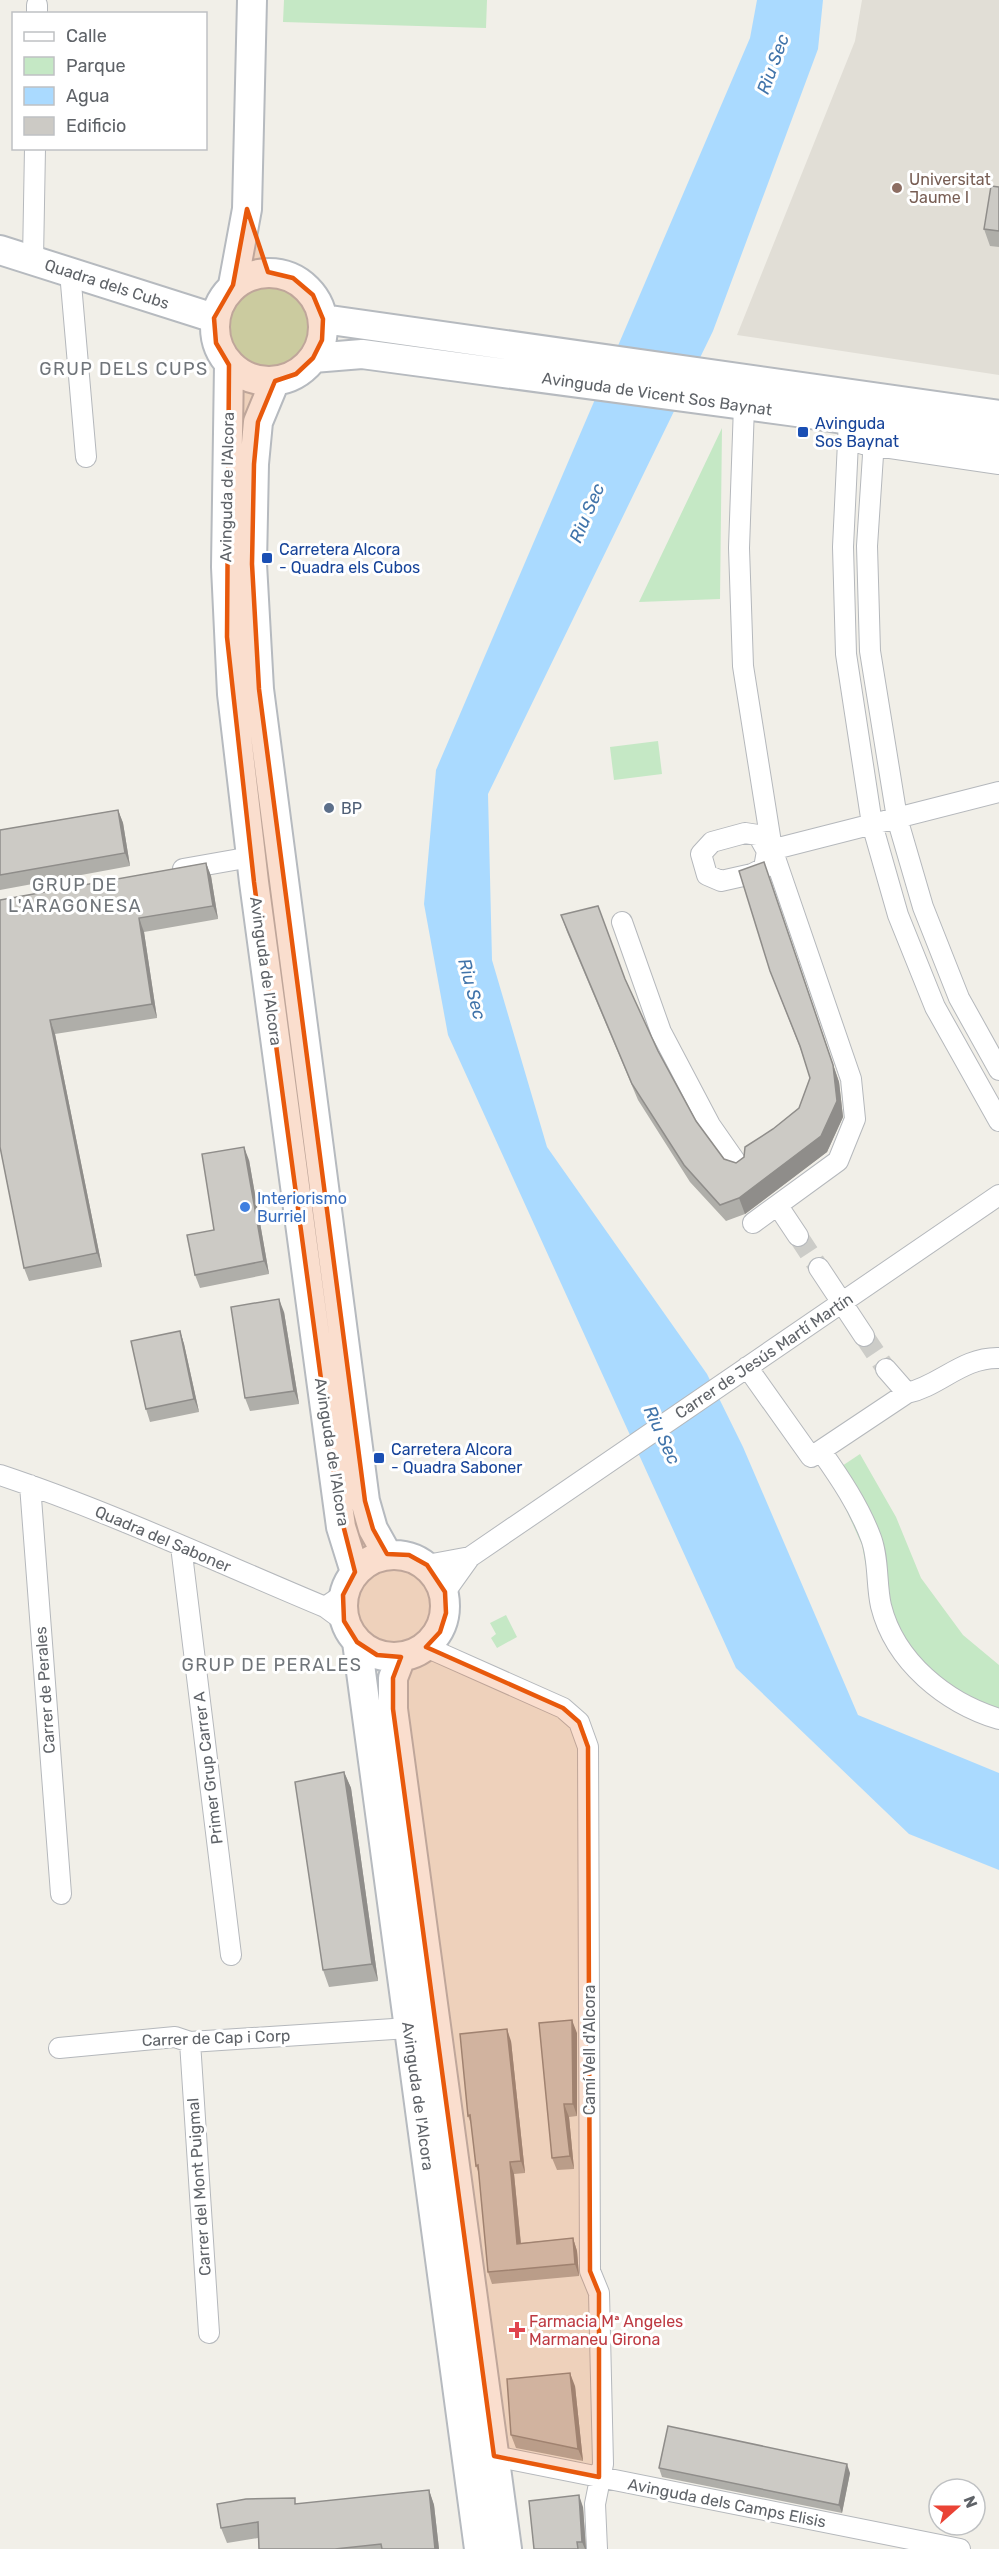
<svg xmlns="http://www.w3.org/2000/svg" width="999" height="2549" font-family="Rubik,sans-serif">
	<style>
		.education { fill: #e1ded6 }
		.green { fill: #c5e8c5 }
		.water { fill: #aadaff }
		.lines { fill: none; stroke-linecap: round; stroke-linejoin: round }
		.street-tunnel { stroke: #ccccc8; stroke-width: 20; stroke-dasharray: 20 10; stroke-linecap: butt }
		.street-casing { stroke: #b5b8bc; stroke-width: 22 }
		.secondary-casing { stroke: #b6babf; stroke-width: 32 }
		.street { stroke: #fff; stroke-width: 20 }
		.secondary { stroke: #fff; stroke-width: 28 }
		.wall { fill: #afaea9 }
		.shaded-wall { fill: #8f8d8a }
		.building { fill: #cccac5; stroke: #8f8d8a; stroke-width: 1.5 }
		.marked { fill: #e8590c; fill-opacity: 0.2; stroke: #e8590c; stroke-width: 4.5; stroke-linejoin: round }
		.education-dot { fill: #8d6e63; stroke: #fff; stroke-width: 2 }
		.transit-dot { fill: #1a4fb4; stroke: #fff; stroke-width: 2 }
		.service-dot { fill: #5c6f8a; stroke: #fff; stroke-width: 2 }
		.shop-dot { fill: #3f7fe0; stroke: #fff; stroke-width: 2 }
		.health-dot { fill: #e0444e; stroke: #fff; stroke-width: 2 }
		.labels { text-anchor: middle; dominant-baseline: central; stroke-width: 6; stroke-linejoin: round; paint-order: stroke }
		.education-label { font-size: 16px; fill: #785e54; stroke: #fff; text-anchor: start }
		.street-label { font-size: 16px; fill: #5f6368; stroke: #fff }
		.transit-label { font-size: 16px; fill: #164399; stroke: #fff; text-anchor: start }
		.service-label { font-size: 16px; fill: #4e5e75; stroke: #fff; text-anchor: start }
		.shop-label { font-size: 16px; fill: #366cbe; stroke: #fff; text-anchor: start }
		.health-label { font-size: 16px; fill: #be3a42; stroke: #fff; text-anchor: start }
		.water-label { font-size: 18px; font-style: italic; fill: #4174aa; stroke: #fff }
		.neighbourhood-label { font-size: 18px; letter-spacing: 1.5px; fill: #70757a; stroke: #fff }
	</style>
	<rect width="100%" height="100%" fill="#f1efe8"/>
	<path class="education" d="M862,0H999V375L737,335L855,41Z"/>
	<path class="green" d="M284,0H487L486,28L283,22Z
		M228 328a41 41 0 1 1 82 0a41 41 0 1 1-82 0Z
		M722,428L720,599L639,602Z
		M658,741L662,774L614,780L610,747Z
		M860,1454L896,1517L921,1578L963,1635L999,1665V1728L947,1705L874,1610L862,1545L840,1496L827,1476Z
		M506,1615L517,1637L497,1648L491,1638L496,1634L490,1623Z"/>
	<path class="water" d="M757,0H823L818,49L713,331L488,794L492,960L547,1147L707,1374L743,1447L858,1715L999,1773V1870L909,1834L736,1668L448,1035L424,904L436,770L750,38Z"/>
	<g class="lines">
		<path class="street-tunnel" d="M798,1236L819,1268
			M864,1336L886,1369"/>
		<defs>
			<path id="street" d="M37,14V5
				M33,260L35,148
				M70,272L86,457
				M744,406L739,548L743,666L772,849L851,1079L855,1119L838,1161L753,1223
				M849,421L843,547L846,654L872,824L898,915L935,1007L999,1121
				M875,425L867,546L870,651L897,818L923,907L959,998L999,1070
				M863,444L999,464
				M745,833L758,835L767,851L764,868L752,874L721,881L707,875L701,854L712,842Z
				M767,851L999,792
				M183,869L251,857
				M622,922L661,1032L710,1125L740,1168
				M778,1206L798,1236
				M819,1268L864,1336
				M747,1367L811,1457L907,1393
				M886,1369L907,1393C940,1386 962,1357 999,1358
				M821,1451C840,1478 859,1506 871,1538C879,1559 876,1584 881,1606C895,1662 946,1703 999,1719
				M0,1475C111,1512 217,1562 325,1607L344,1621
				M30,1485L61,1894
				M181,1546L231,1955
				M427,1565L470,1557
				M445,1592L470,1557L999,1195
				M325,1607L343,1595
				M426,1647L563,1708L579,1722L588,1747L590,2271L599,2293L603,2464L595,2504L597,2549
				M190,2042L209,2333
				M59,2048L175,2037L190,2042L409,2028
				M494,2456L960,2549"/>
			<path id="secondary" d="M0,250L214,318
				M215 327a54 54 0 1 1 108 0a54 54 0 1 1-108 0Z
				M233,285L247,209L252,0
				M323,319L999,415
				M313,358L362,354L804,413L999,443
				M229,365L226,567L232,694L254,882L338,1505L341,1527L355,1572
				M275,381L258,422L254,464L252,564L259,689L365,1501L373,1529L387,1554
				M343 1606a51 51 0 1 1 102 0a51 51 0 1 1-102 0Z
				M357,1642L479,2549
				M401,1657L393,1678V1709L507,2549"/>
		</defs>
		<use href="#street" class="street-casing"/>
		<use href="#secondary" class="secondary-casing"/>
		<use href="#street" class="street"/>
		<use href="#secondary" class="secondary"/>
	</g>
	<path class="wall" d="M999,187V247L990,246L984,229Z
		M118,810L123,823L130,866L0,890V830Z
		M206,863L211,876L218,919L144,932L157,1018L55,1034L102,1267L29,1281L24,1268L0,900Z
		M770,879L839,1082L843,1117L827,1152L745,1214L726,1221L690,1182L638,1100L567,932L561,915L625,979L658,1051L696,1121L724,1159L736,1163L744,1157L773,1129L799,1108L810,1078L802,1053L770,971Z
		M249,1160L269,1274L200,1288L195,1275L214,1230Z
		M284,1312L299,1404L250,1411L245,1398Z
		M180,1331L184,1344L199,1412L150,1422L146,1409Z
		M344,1772L351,1788L378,1981L329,1987L323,1970Z
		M577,2033V2116L569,2117L574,2169L557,2170L552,2158Z
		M511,2041L525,2173L514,2174L521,2243L573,2238L577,2251L579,2276L492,2284L488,2272L479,2174L476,2166L471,2124L468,2116Z
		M575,2386L583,2461L516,2448L511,2435Z
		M659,2468L850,2473L842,2513L662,2477Z
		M429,2490L434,2505L439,2549H259L258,2538L227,2543L221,2528L297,2504Z
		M583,2507L586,2549H534Z"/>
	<path class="shaded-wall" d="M118,810L123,823L130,866L125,853Z
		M206,863L211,876L218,919L213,906Z
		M770,879L839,1082L843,1117L827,1152L745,1214L739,1198L837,1101Z
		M139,918L144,932L157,1018L152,1004Z
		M50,1020L55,1034L102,1267L97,1253Z
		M244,1147L249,1160L269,1274L264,1261Z
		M279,1299L284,1312L299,1404L294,1391Z
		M180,1331L184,1344L199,1412L194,1399Z
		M344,1772L351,1788L378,1981L372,1964Z
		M572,2020L577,2033V2116L573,2104Z
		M507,2029L511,2041L525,2173L521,2161Z
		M564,2104L569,2117L574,2169L570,2156Z
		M510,2162L514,2174L522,2256L517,2244Z
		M573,2238L577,2251L579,2276L575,2264Z
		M570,2373L575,2386L583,2461L578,2449Z
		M847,2464L850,2473L842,2513L839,2505Z
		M429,2490L434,2505L439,2549H435Z
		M579,2495L583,2507L586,2549H585L582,2542Z"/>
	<path class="building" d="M991,186L999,187V231L984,229Z
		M118,810L125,853L0,875V830Z
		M764,862L833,1065L837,1101L821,1136L739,1198L720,1205L684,1165L632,1084L561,915L598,906L625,979L658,1051L696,1121L724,1159L736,1163L744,1157L745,1147L773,1129L799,1108L810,1078L800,1046L770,971L739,871Z
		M206,863L213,906L139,918L152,1004L50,1020L97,1253L24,1268L0,1147V900Z
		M244,1147L264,1261L195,1275L187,1235L214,1230L202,1154Z
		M279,1299L294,1391L245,1398L231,1307Z
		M180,1331L194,1399L146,1409L131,1341Z
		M344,1772L372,1964L323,1970L295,1782Z
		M572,2020L573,2104H564L570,2156L552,2158L539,2023Z
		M507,2029L521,2161L510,2162L517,2244L573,2238L575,2264L488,2272L478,2165L476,2166L470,2115L468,2116L460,2034Z
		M570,2373L578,2449L511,2435L507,2379Z
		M668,2426L847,2464L839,2505L659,2468Z
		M429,2490L435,2549H382L381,2544L335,2549H259L258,2522L221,2528L217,2504L246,2499L295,2498V2504Z
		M579,2495L582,2542H577L578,2549H534L529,2501Z"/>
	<path class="marked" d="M247,209L268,272L293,278L313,295L323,319L322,340L313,358L296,374L275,381L258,422L254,464L252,564L259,689L365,1501L373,1529L387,1554L409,1555L427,1565L445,1592L446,1613L440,1632L426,1647L563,1708L579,1722L588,1747L590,2271L599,2293V2477L494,2456L393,1709V1678L401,1657L377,1655L357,1642L344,1621L343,1595L355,1572L338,1505L254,882L227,637L229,365L216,343L214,318L233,285Z"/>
	<circle class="education-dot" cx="897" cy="188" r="6"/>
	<g class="transit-dot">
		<rect x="797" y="426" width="12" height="12" rx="3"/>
		<rect x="261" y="552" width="12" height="12" rx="3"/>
		<rect x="373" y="1452" width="12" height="12" rx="3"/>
	</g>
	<circle class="service-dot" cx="329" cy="808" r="6"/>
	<circle class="shop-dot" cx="245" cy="1207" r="6"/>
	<path class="health-dot" d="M514 2321h6v6h6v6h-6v6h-6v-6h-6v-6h6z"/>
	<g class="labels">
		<g class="education-label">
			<text x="909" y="179">Universitat<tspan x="909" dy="18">Jaume I</tspan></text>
		</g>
		<g class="street-label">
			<text transform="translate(107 284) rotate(18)">Quadra dels Cubs</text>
			<text transform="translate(657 394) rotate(8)">Avinguda de Vicent Sos Baynat</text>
			<text transform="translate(227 487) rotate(-89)">Avinguda de l'Alcora</text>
			<text transform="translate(266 971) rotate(82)">Avinguda de l'Alcora</text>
			<text transform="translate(764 1356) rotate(-34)">Carrer de Jesús Martí Martín</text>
			<text transform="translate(332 1452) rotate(81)">Avinguda de l'Alcora</text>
			<text transform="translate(163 1539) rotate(23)">Quadra del Saboner</text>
			<text transform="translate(45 1690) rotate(-94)">Carrer de Perales</text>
			<text transform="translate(208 1768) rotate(-97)">Primer Grup Carrer A</text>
			<text transform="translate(216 2038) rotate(-2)">Carrer de Cap i Corp</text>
			<text transform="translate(589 2050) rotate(-90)">Camí Vell d'Alcora</text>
			<text transform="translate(418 2096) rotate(82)">Avinguda de l'Alcora</text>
			<text transform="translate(199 2187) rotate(-94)">Carrer del Mont Puigmal</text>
			<text transform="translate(727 2503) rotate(11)">Avinguda dels Camps Elisis</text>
		</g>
		<g class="transit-label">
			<text x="815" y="423">Avinguda<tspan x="815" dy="18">Sos Baynat</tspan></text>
			<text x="279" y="549">Carretera Alcora<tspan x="279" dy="18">- Quadra els Cubos</tspan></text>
			<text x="391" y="1449">Carretera Alcora<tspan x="391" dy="18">- Quadra Saboner</tspan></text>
		</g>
		<g class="service-label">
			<text x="341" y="808">BP</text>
		</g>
		<g class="shop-label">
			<text x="257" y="1198">Interiorismo<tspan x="257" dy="18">Burriel</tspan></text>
		</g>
		<g class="health-label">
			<text x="529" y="2321">Farmacia Mª Angeles<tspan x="529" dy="18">Marmaneu Girona</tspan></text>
		</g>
		<g class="water-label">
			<text transform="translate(773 64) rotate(-70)">Riu Sec</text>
			<text transform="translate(587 513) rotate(-67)">Riu Sec</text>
			<text transform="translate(472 989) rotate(75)">Riu Sec</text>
			<text transform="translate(662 1435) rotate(65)">Riu Sec</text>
		</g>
		<g class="neighbourhood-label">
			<text x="124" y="369">GRUP DELS CUPS</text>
			<text x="75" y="885">GRUP DE<tspan x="75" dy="21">L'ARAGONESA</tspan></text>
			<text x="272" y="1665">GRUP DE PERALES</text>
		</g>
	</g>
	<rect x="12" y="12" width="195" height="138" fill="#ffffff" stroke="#bfc1c3" stroke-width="1.5"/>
	<rect x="24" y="32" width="30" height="9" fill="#ffffff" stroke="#bfc1c3" stroke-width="1.5"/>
	<text x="66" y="42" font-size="18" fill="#5f6368">Calle</text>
	<rect x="24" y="57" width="30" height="18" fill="#c5e8c5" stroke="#bfc1c3" stroke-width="1.5"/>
	<text x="66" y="72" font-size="18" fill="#5f6368">Parque</text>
	<rect x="24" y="87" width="30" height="18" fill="#aadaff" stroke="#bfc1c3" stroke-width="1.5"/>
	<text x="66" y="102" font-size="18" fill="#5f6368">Agua</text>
	<rect x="24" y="117" width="30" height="18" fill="#cccac5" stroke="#bfc1c3" stroke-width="1.5"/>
	<text x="66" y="132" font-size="18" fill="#5f6368">Edificio</text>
	<g transform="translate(957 2507) rotate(69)"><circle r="28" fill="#ffffff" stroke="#bfc1c3" stroke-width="1.5"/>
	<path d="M0-4.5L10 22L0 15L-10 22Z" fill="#ea4335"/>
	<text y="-9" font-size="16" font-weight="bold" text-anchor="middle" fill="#5f6368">N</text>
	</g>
</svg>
